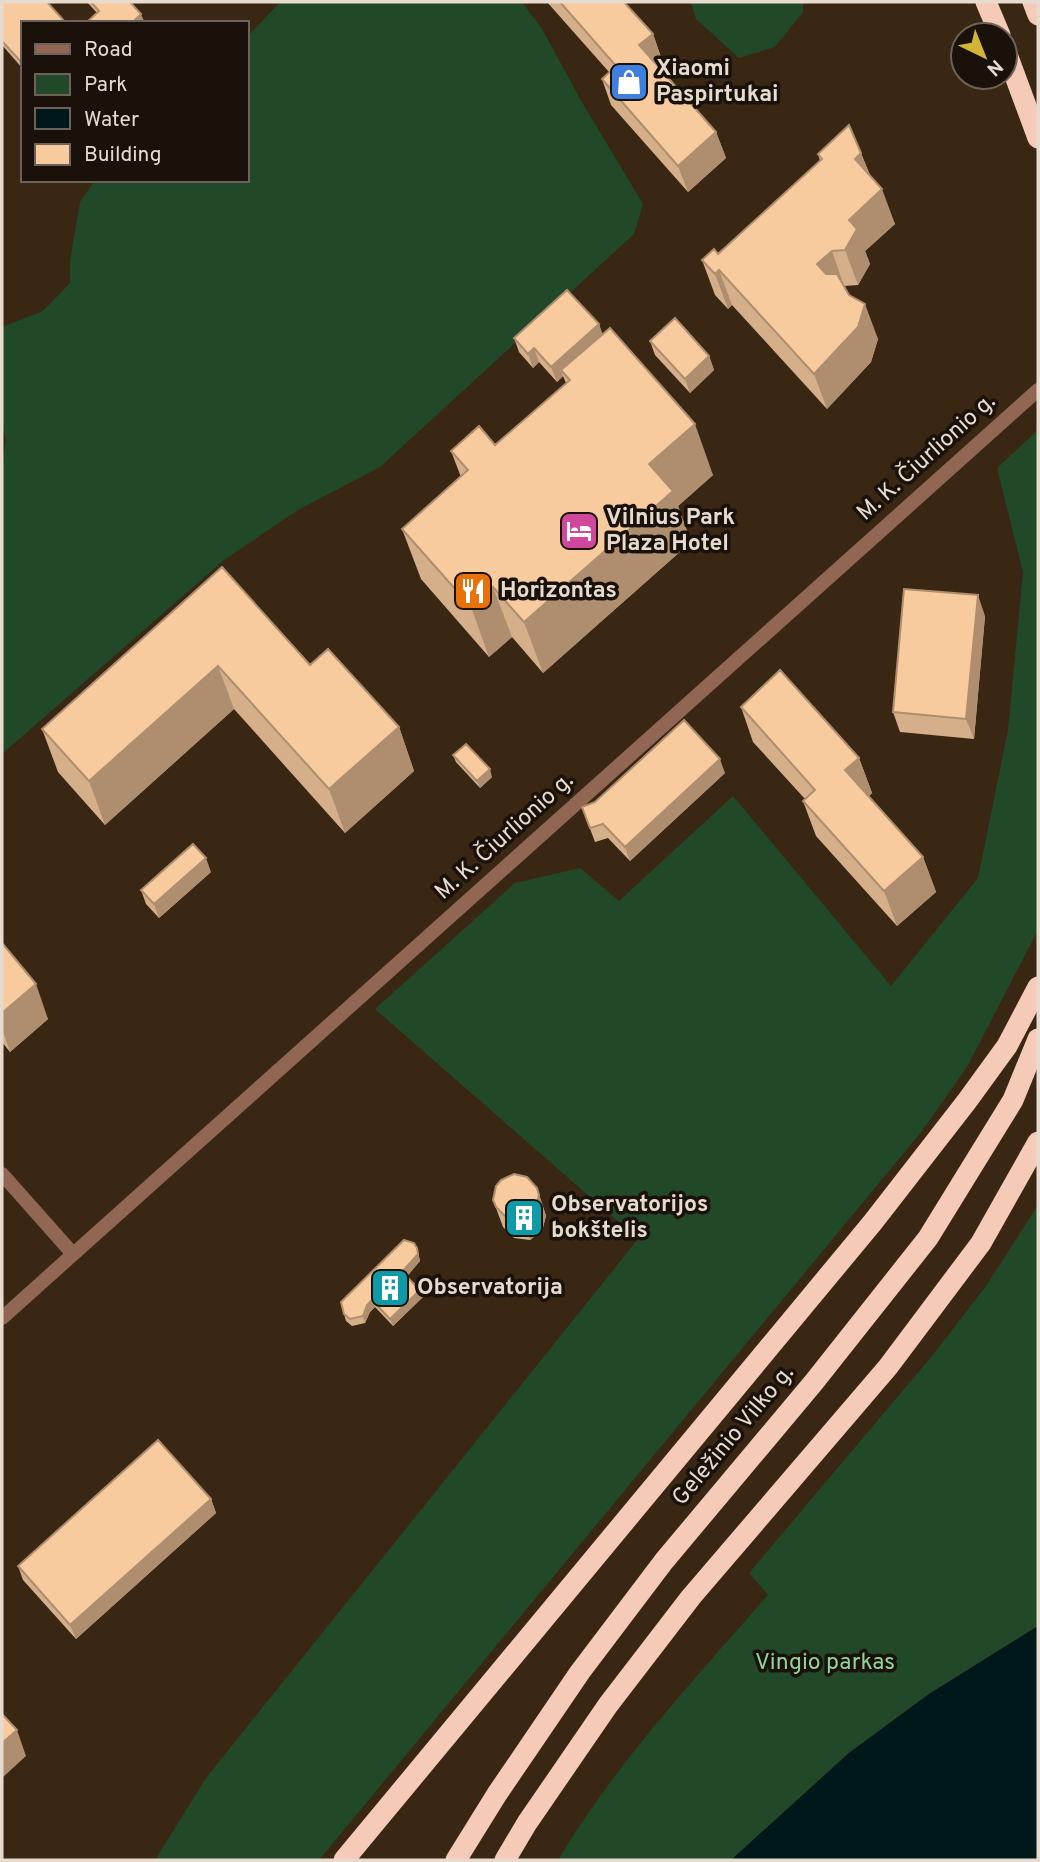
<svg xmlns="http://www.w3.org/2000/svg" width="1040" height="1862" font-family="Overpass,sans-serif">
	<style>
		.green { fill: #214828 }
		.water { fill: #01181a }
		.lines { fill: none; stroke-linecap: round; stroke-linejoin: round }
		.street { stroke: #916753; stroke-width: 14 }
		.highway { stroke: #f5cbb7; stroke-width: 21 }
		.wall { fill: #d5af89 }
		.shaded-wall { fill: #ae8e6f }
		.building { fill: #f8cb9f; stroke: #ae8e6f; stroke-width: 2 }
		.labels { text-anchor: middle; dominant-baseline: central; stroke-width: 7; stroke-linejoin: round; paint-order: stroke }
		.poi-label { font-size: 23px; font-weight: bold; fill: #e7dbd0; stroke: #1a120a; text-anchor: start }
		.street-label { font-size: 23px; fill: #e7dbd0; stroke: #1a120a }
		.park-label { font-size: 23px; fill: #90d49a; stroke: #1a120a }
	</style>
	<rect width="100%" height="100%" fill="#392714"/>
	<path class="green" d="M280,2H522L542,29L583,104L643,204L634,234L380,467L298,510L224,560L2,754V467L6,439L2,426V327L43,311L70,283V260L80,202L95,180H247V37Z
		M691,2H803V12L775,47L739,58L696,19Z
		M1038,430V930L967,1067L922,1131L319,1860H155L206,1778L638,1239L375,1009L515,883L580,868L619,901L733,796L891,986L978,878L1008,730L1023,572L997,468Z
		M1038,1205V1626L929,1694L849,1753L731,1860H558C616,1763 694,1680 768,1595L749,1573L932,1356L986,1286Z"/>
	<path class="water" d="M1038,1626V1860H731L849,1753L929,1694Z"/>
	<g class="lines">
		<path class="street" d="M2,1174L73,1254
			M2,1318L1038,390"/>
		<path class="highway" d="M986,2L1000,35
			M1033,2L1038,15
			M1005,49L1038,138
			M344,1860L873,1222L967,1101L1007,1046L1038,987
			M456,1860L497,1794L580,1672L664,1561L814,1382L928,1238L1013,1100L1038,1039
			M505,1860L527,1823L608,1705L691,1597L888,1367L981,1243L1038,1142"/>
	</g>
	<path class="wall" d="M2,2L23,23V69L2,45Z
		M87,2H130L144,21L97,13Z
		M547,2H624L653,34L662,60L657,65L716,132L726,158L688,192L611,105L602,79L609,72Z
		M861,153L870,175L895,224L865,251L870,264L858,285L844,286L878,339L871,362L827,409L732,305L728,309L715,295L702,260L718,254L820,161L818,154Z
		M599,324L602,334L713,475L678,506L691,542L543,673L512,637L489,657L421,579L402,529L461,477L451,451L495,445L566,383L563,376L557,382L539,362L533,368L519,352L514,338Z
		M650,341L709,356L714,370L690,393L655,355Z
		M222,567L310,665L399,727L414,771L345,833L234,709L105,825L58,772L42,729Z
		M985,616L974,739L900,732L893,712Z
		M741,707L859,758L872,793L869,796L923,857L936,892L897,926L816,836L803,801L805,799L753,742Z
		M453,755L492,777L480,788L456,762Z
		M725,773L630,861L608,838L595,842L582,807Z
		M211,872L159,918L146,904L141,890Z
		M2,943L48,1019L10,1052L2,1042Z
		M537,1188L546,1216L542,1231L530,1240L514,1238L503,1227L493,1200Z
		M417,1248L420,1261L407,1276L423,1297L393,1326L375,1307L370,1312L365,1323L352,1326L346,1321L344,1314Z
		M211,1499L216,1513L76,1639L23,1580L18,1566Z"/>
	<path class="shaded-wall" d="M141,14L144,21L142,23H132Z
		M653,34L662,60L649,71L639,45Z
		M716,132L726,158L688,192L678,166Z
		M861,153L874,188L855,159Z
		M882,189L895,224L865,251L870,264L858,285L845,250L849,220Z
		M832,251L844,286L830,299L817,264Z
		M719,270L732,305L728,309L715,274Z
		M865,304L878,339L871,362L827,409L814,374Z
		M599,324L604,338L561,370L563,376L557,382L551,367Z
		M534,348L539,362L533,368L528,354Z
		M709,356L714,370L690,393L685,379Z
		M695,424L713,475L678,506L691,542L543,673L524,622L649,464Z
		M493,587L512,637L489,657L471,607Z
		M978,595L985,616L974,739L966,719Z
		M218,666L234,709L105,825L89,781Z
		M399,727L414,771L345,833L329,789Z
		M859,758L872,793L858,806L845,770Z
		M720,759L725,773L630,861L625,847Z
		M490,769L492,777L480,788L477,781Z
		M923,857L936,892L897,926L884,891Z
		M206,858L211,872L159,918L154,904Z
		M36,984L48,1019L10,1052L2,1029V1013Z
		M537,1188L546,1216L542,1231L530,1240L522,1219Z
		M417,1248L420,1261L405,1279L402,1272Z
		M420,1290L423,1297L393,1326L390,1319Z
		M372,1300L375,1307L370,1312L365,1323L363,1316L367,1305Z
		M211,1499L216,1513L76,1639L70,1625Z
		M17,1730L26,1756L2,1778V1743Z"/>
	<path class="building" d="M2,2H47L66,23H23V64L2,41Z
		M91,2H130L141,14L132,23H86L99,11Z
		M560,2H624L653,34L639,45L716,132L678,166L602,79L616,66Z
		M849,125L861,153L855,159L882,189L849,220L857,229L845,250L832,251L817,264L826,274H837L849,295L865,304L858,327L814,374L719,270L715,274L702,260L714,249L718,254L822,159L818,154Z
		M567,290L599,324L551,367L534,348L528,354L514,338Z
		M675,318L709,356L685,379L650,341Z
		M610,328L695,424L649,464L673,491L524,622L493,587L471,607L402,529L468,470L451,451L479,426L495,445L570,380L561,370Z
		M222,567L310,665L328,649L399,727L329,789L218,666L89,781L42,729Z
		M904,589L978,595L966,719L893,712Z
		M780,670L859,758L845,770L923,857L884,891L803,801L815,790L741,707Z
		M684,720L720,759L625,847L603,824L590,828L582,807L595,802Z
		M466,744L490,769L477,781L453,755Z
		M193,844L206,858L154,904L141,890Z
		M2,943L36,984L2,1013Z
		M514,1174L527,1177L537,1188L539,1195L535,1210L522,1219L507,1218L496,1207L493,1200L496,1186L501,1180Z
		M404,1240L414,1243L417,1248L418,1254L402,1272L420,1290L390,1319L372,1300L367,1305L363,1316L350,1319L344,1314L341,1302Z
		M158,1440L211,1499L70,1625L18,1566Z
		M2,1714L17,1730L2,1743Z"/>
	<defs>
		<symbol id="shop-square" viewBox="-11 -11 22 22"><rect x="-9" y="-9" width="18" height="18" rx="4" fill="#3f7fe0" stroke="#1a120a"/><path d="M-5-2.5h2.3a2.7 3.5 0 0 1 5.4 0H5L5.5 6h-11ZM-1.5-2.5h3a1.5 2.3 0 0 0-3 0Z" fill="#fff"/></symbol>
		<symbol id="hotel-square" viewBox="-11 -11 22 22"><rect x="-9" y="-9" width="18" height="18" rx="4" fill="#d1479c" stroke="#1a120a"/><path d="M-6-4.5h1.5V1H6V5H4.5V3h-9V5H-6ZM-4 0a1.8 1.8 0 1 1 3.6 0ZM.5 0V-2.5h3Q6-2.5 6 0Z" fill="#fff"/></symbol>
		<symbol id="restaurant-square" viewBox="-11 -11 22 22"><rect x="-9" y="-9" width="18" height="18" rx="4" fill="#e8710a" stroke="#1a120a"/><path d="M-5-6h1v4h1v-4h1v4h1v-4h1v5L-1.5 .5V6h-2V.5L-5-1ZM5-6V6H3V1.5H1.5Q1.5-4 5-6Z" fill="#fff"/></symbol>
		<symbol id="building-square" viewBox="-11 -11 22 22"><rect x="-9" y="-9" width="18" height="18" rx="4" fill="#0f9aa8" stroke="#1a120a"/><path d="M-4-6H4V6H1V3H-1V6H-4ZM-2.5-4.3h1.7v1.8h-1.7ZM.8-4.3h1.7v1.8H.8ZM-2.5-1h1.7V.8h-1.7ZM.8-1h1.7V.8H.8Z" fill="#fff"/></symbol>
	</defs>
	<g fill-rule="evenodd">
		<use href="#shop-square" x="607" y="60" width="44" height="44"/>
		<use href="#hotel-square" x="557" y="509" width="44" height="44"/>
		<use href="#restaurant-square" x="451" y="569" width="44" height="44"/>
		<use href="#building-square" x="502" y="1196" width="44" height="44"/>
		<use href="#building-square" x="368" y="1266" width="44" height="44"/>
	</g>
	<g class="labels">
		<g class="poi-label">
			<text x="656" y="69">Xiaomi<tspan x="656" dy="26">Paspirtukai</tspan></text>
			<text x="606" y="518">Vilnius Park<tspan x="606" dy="26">Plaza Hotel</tspan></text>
			<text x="500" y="591">Horizontas</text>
			<text x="551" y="1205">Observatorijos<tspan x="551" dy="26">bokštelis</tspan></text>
			<text x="417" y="1288">Observatorija</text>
		</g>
		<g class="street-label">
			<text transform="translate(927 458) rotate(-42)">M. K. Čiurlionio g.</text>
			<text transform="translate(505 837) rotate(-42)">M. K. Čiurlionio g.</text>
			<text transform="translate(734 1436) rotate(-50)">Geležinio Vilko g.</text>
		</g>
		<g class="park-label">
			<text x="825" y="1663">Vingio parkas</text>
		</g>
	</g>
	<rect width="1040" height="1862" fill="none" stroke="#e7dbd0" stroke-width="7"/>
	<rect x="21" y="21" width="228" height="161" fill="#1a120a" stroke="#6c6259" stroke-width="2"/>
	<rect x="35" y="44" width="35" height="10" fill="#916753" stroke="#6c6259" stroke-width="2"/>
	<text x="84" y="56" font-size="21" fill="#e7dbd0">Road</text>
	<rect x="35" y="74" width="35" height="21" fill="#214828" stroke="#6c6259" stroke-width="2"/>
	<text x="84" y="91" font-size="21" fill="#e7dbd0">Park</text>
	<rect x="35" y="108" width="35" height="21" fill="#01181a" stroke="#6c6259" stroke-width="2"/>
	<text x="84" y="126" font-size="21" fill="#e7dbd0">Water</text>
	<rect x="35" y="144" width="35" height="21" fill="#f8cb9f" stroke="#6c6259" stroke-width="2"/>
	<text x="84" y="161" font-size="21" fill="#e7dbd0">Building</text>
	<g transform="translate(984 56) rotate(137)"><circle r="33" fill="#1a120a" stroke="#6c6259" stroke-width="2"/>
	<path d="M0-5L12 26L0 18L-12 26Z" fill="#d3b635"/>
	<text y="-10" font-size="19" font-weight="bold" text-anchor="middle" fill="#e7dbd0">N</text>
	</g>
</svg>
